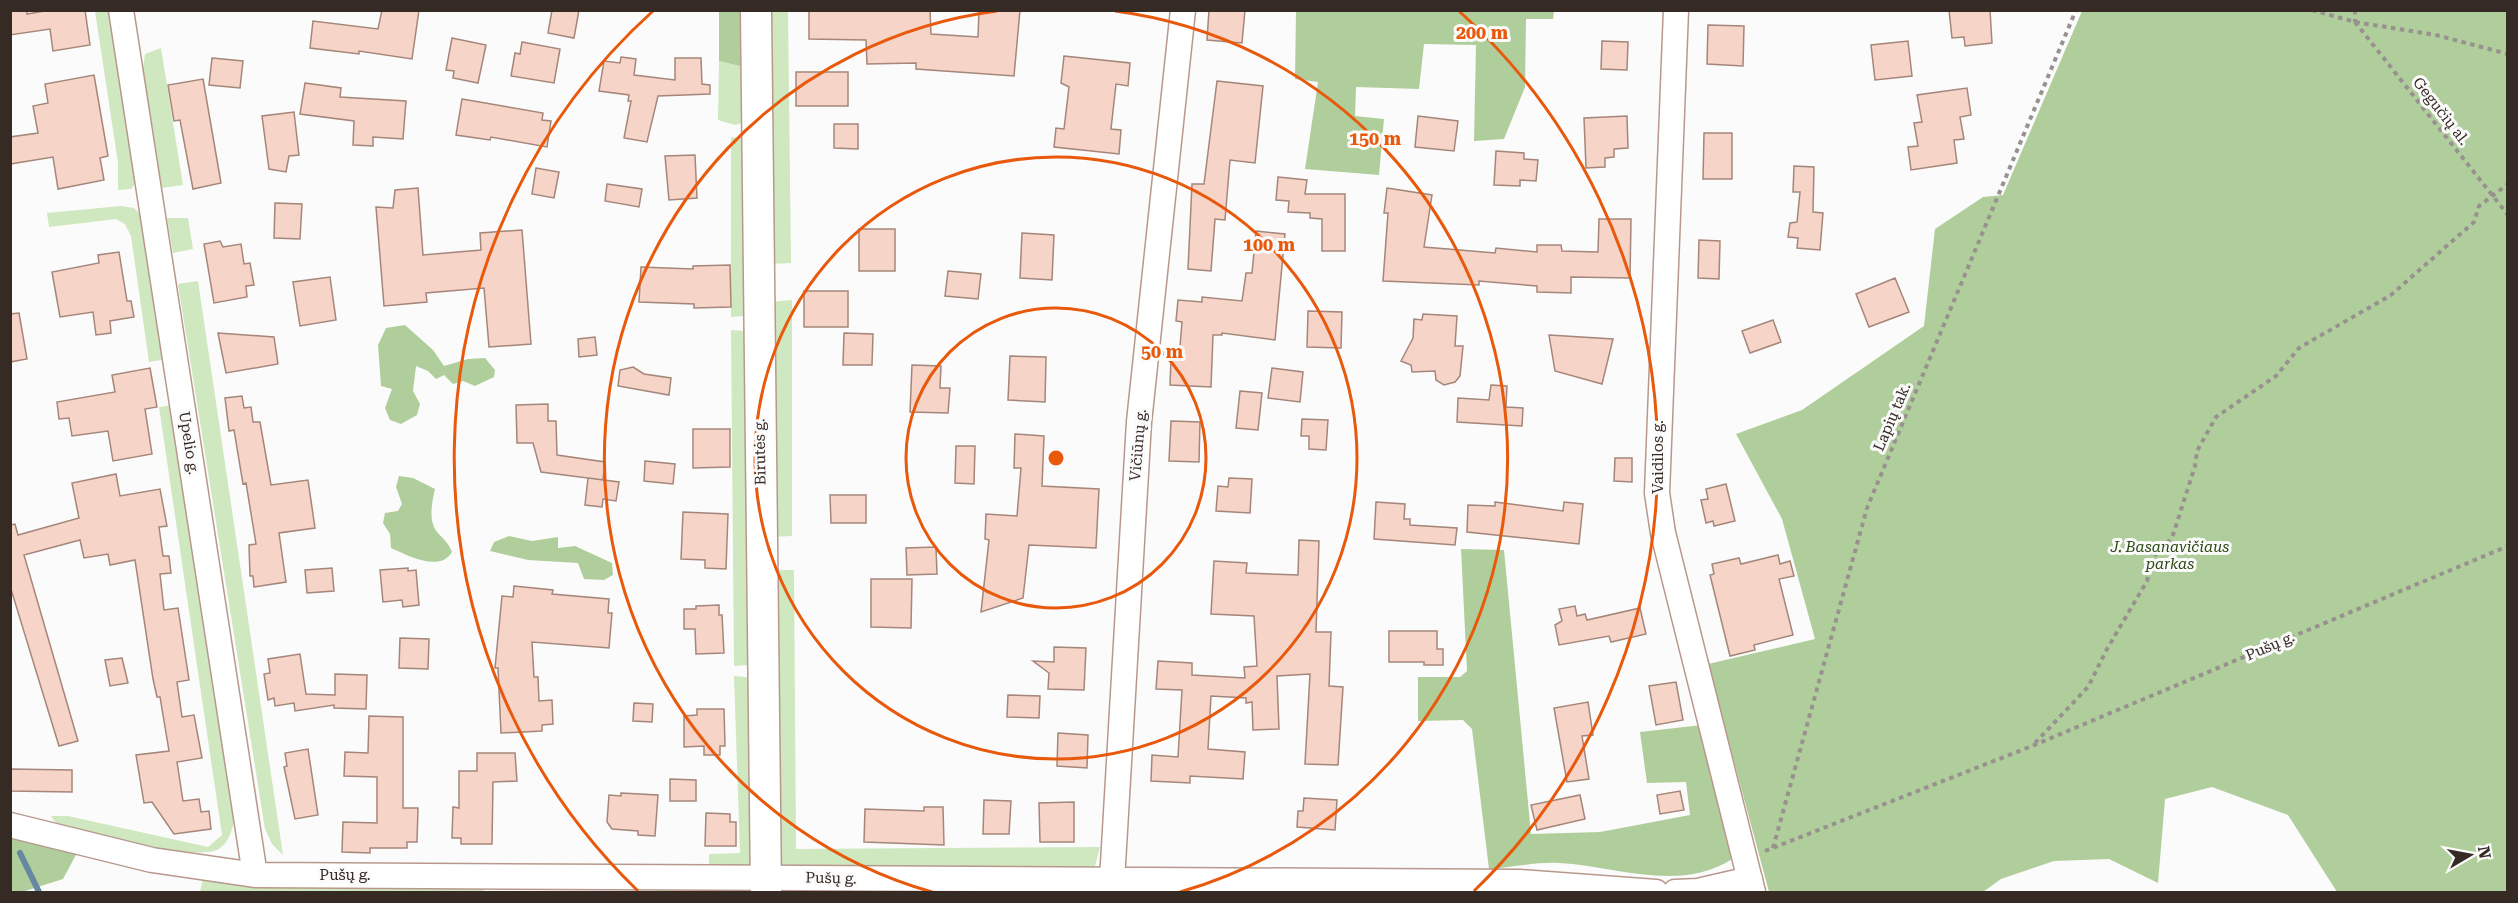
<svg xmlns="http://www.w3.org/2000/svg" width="2518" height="903" font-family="'Roboto Serif',serif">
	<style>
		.green { fill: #cfe8bf }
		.forest { fill: #b0ce9b }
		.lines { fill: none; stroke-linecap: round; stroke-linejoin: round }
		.stream { stroke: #6688a0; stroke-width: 6 }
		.building { fill: #f6d4c7; stroke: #a5867a; stroke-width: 1.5 }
		.minor-casing { stroke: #b8988c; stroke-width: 27 }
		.tertiary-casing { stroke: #b8988c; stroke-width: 33 }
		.path { stroke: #98918f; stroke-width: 4; stroke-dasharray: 4.5 4.5; stroke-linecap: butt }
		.minor { stroke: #fff; stroke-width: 24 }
		.tertiary { stroke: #fff; stroke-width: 30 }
		.ring { fill: none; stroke: #e8590c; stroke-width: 3 }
		.labels { text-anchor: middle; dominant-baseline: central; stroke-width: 6; stroke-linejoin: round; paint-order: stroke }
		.street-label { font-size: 15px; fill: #362a25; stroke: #fbfbfb }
		.park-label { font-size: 15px; font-style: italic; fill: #2c4813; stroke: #fbfbfb }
		.centre { fill: #e8590c; stroke: #fbfbfb; stroke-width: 3 }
		.ring-label { font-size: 18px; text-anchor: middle; font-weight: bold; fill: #e8590c; stroke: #fbfbfb; stroke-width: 6; stroke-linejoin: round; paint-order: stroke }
	</style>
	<rect width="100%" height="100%" fill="#fbfbfb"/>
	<path class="green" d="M95,11H110L138,180L131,189L118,190V163Z
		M766,11H788L791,263L769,264Z
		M161,48L183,185L162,188L143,68L145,54Z
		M719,61L748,68L749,121L735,125L718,120Z
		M731,137L744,139L750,309L743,316L731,317Z
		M121,206L134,208L143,217L167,359L149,362L131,236L125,224L116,219L49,227L47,213Z
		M167,218H188L193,249L173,253Z
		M198,281L283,855L272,844L265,829L178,284Z
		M792,300V536L771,537L769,302Z
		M731,330L744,331L751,336L749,665L734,666Z
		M174,405L235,817C232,830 230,841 219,849C201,861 85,839 64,829C58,826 54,821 51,816H68L208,847L222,835L159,407Z
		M771,570H794L796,849L1100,847L1095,866L1089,871L780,867Z
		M734,676L754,678V863L749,867L709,869V854L740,853Z
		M203,878L480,886L485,892H200Z
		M655,885L748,886L754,892H655Z"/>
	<path class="forest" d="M719,11H748V68L719,61Z
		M1296,11V10L1554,11L1553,19H1526L1525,87L1504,139L1474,141L1476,45L1424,44L1419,89L1356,87L1355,116L1384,119L1379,175L1305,169L1318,82L1295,79Z
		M2082,11H2507V892H2337L2288,815L2212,787L2165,799L2158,883L2109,859L2054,861L2001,879L1983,892H1769L1708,664L1815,639L1782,519L1736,434L1802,410L1924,326L1935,229L1983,197L2003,195Z
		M405,325L433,350L444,366L468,359L485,358L495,370L494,377L475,386L463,381L453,384L444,375L436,379L428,371L416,366L413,391L420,404L417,415L401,424L390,420L385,408L392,389L381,386L378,345L386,328Z
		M399,476L413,478L435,489C432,502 428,520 437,532C444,540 448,542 452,552C440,573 407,555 391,548L390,534L383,523L385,513L398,511L402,504L396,487Z
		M509,536L532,541L558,537V548L575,546L612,563L613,575L604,580L584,579L578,563L528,560L490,551L494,542Z
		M1461,549L1504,550L1531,834L1600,832L1690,815L1686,782L1647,783L1640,732L1702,725L1733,849L1732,859C1680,893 1616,866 1559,863C1536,862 1512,867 1489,869L1472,729L1463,720L1418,721V677H1460L1467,671Z
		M10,834L78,851L63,879L22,892L11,891Z
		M788,888L1523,892H789Z"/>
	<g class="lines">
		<path class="stream" d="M20,853L39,892"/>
	</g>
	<path class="building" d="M10,10H27V14L50,10H85L90,45L53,51L50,29L10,35Z
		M382,10H419L412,59L359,51V54L310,48L313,21L378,29Z
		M552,10H579L574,38L548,33Z
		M809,10H930L931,34L978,37L979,10H1020L1014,76L916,69V63L867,64L866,40L809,39Z
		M1209,10H1245L1242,43L1207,40Z
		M1949,10H1990L1992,43L1965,46L1964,37L1952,38Z
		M1708,25L1744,26L1743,66L1707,64Z
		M452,38L486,45L478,83L453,78L454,71L446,70Z
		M1602,41L1628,42L1627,70L1601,69Z
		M1908,41L1912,76L1875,80L1871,45Z
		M522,42L560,49L554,83L511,76L515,53L520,54Z
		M1064,56L1130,63L1128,86L1116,84L1111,129L1121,130L1119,154L1054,147L1056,128L1064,129L1069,87L1061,83Z
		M621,57L636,59L634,75L675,80V58H701L702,84L710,85V94L658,96L647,142L624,138L631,101H628L629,95L599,91L604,61L620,63Z
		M212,58L243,61L240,88L209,85Z
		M796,72H848V106H796Z
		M94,75L108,156L100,158L104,180L58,189L53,157L10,164V137L38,133L33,106L48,103L45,84Z
		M203,79L221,183L193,189L180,120L174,121L168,85Z
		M1217,81L1263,86L1255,163L1230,160L1225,220L1215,219L1211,271L1188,269L1192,184H1204Z
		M305,83L341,88L340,97L406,101L403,139L373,137V146L353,145L354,121L300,114Z
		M1967,88L1971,115L1960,117L1964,139L1954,140L1957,163L1911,170L1908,147L1918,146L1914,123L1922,122L1917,95Z
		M462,99L543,113L542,120L551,121L547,147L491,137L490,140L456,135Z
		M294,112L299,155L289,156L286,172L269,169L262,116Z
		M1418,116L1458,121L1454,151L1415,147Z
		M1627,116L1628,148L1614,149V157L1605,158V167L1586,168L1584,118Z
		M834,124H858V149L834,148Z
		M1704,133H1732V179H1703Z
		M1496,151L1524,153V159L1538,160L1536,181L1520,180V186L1494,185Z
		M695,155L697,198L669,200L665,156Z
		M1794,166L1814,167L1813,212L1823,213L1820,250L1797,248L1798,238L1788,237L1790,223L1797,222L1800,192H1793Z
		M536,168L559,172L554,198L532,194Z
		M1278,177L1307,180L1305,194H1345V251H1322V219L1310,218V213L1288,212L1289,201L1276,200Z
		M607,184L642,189L639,207L605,201Z
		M418,188L423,255L481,250L480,233L522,230L531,344L489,347L484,288L426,293L427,302L384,306L376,207L393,208L395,190Z
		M1387,188L1432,195L1424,247L1495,253L1496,248L1537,252V245H1561L1562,251L1598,252L1599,219H1631L1630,278L1571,277V293L1537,292V286L1479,281V285L1383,281L1388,213H1384Z
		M275,203L302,204L300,239L274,238Z
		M859,229H895V271H859Z
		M1256,231L1285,234L1275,340L1222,333V335H1213L1211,387L1170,385L1171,359H1179L1182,322L1176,321L1178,300L1202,302V297L1242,301L1246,273H1252Z
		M1022,233L1054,235L1052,280L1020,278Z
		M1699,240L1720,241L1719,279L1698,278Z
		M220,241L223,247L241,244L244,264L250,263L254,285L246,286L247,297L214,303L204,244Z
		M119,252L127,301H131L134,317L110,321L111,333L96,335L93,312L60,317L52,272L99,263L98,255Z
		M730,265L731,307L694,308V304L639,302L641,267L693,269V266Z
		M948,271L981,274L978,299L945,296Z
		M330,277L336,320L300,326L293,282Z
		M1895,278L1909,312L1869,327L1856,294Z
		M804,291H848V327H804Z
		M1308,311L1342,312L1341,348L1307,347Z
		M19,313L27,359L10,362V314Z
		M1423,314L1457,316L1455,346H1463L1460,376L1455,382L1444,385L1436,380L1435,371L1412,372L1411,365L1401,361L1413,338L1414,319L1422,320Z
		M1773,320L1781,342L1750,353L1742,331Z
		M218,333L274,337L278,364L226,373Z
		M844,333L873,334L872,365H843Z
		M1549,335L1613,339L1602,384L1555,371Z
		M595,337L597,355L579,357L578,339Z
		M1010,356L1046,357L1045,402L1008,400Z
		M912,365L941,366L940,388H950L948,413L910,412Z
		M633,367L644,374L671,378L669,395L618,386L620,370Z
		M150,368L157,407L145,409L152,454L113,461L108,431L72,436L69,418L59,419L57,402L115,392L112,375Z
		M1272,368L1303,372L1300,402L1268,398Z
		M1491,385L1507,386L1506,407L1523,408L1522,426L1457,422L1458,398L1489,400Z
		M1240,391L1262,393L1258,430L1236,428Z
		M242,396L244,408L251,407L253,422H260L271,485L308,480L315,528L279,533L286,582L254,587L253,576H250L249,545L256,544L246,483L243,484L234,430L229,431L225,398Z
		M548,404V421H556L557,455L605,462L603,480L541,472L533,443H517L516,405Z
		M1302,419L1328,420L1326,450L1309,449V436H1301Z
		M1171,421L1200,422L1199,462L1169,461Z
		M693,429H730V467L693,468Z
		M1015,434L1044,436L1042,486L1099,489L1096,548L1029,545L1023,598L981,612L989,540L985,539L986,514L1017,516L1021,468H1014Z
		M956,446H975L974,484L955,483Z
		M1615,458H1632V482L1614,481Z
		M645,461L675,464L673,484L644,481Z
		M116,474L120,496L160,489L167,526L159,527L163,556H169L171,573L160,574L164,610L178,608L189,680L177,682L182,717L194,715L202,758L177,762L183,801L199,799L201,812L209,811L211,829L174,834L152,802L144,803L136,755L169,751L160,697H157L153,679L135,560L110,565L108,554L84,558L80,540L24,555L78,741L59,746L10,586V525L15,524L18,535L79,518L72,483Z
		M588,478L619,482L616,501L603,499L602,507L585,505Z
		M1229,478L1252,479L1250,513L1216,511L1218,486L1228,487Z
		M1726,484L1735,521L1714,526L1713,521L1706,523L1701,500L1708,499L1706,489Z
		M830,495H866V523H831Z
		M1376,502L1405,504L1404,519H1410V525L1457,528L1455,545L1374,539Z
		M1495,502L1563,511L1564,502L1583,504L1579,544L1467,532L1468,505L1495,506Z
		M683,512L728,514L726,569L705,568V560L681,559Z
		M1299,540L1319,541L1316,632H1331L1329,686L1343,687L1338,765L1305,764L1310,674L1277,676L1279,729L1253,730L1252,702L1246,703V698L1211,696L1208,749L1245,752L1243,779L1190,776V783L1151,781L1152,755L1178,757L1182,690L1156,689L1158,661L1192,663V675L1245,678L1244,667L1257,666L1254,616L1211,614L1214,561L1247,563L1246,573L1298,575Z
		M936,547L937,574L907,575L906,548Z
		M1778,555L1780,564L1790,561L1794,576L1779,579L1793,635L1754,645L1755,650L1730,656L1710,575L1714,574L1712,564L1739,558L1741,564Z
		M332,568L334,591L307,593L305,570Z
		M408,568V571L416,570L419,605L403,607L402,600L383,602L380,570Z
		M871,579H912L911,628L871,627Z
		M514,586L553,590L552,594L609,599L608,613H612L609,648L532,642L534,677H538L539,701L552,700L553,724L542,725V731L501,733L498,668H495L502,596L513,597Z
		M719,605V615H722L724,653L696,654L695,629H684V609H696V606Z
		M1575,606L1577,616L1585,614L1587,620L1640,608L1646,634L1611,642L1609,636L1559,645L1555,625L1562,621L1559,609Z
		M1389,631H1437V649H1443V665H1424V662H1389Z
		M400,638L429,639L428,669L399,668Z
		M1054,647L1086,648L1084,690L1048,689L1049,673L1033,661L1054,662Z
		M300,654L306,694L335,695V674L367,675L366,709L334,708V705L295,711L294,703L275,706L274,698L268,700L264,674L270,673L268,659Z
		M122,658L128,683L110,686L105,660Z
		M1676,682L1683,720L1656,725L1649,686Z
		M1008,695L1040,696L1039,718L1007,717Z
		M1588,702L1593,735L1582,736L1589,779L1567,782L1554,708Z
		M634,703L653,704L652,722L633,721Z
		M697,709H724L725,746H720V755H704V746L684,747V716L697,715Z
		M369,716L403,717V808H418L417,842H407V848H370V853L342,852L343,822L377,823V777L344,776L345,752L368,753Z
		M1058,733L1088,735L1087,768L1057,766Z
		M308,749L318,815L295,819L284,767L287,766L285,753Z
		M477,753H515L517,781L493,782L492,844H461V838H452L453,807L459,808V771H477Z
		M10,769L72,770V792L10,791Z
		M670,779L696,780V801H670Z
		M1680,791L1684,810L1660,814L1657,795Z
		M621,793L658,795L655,836L638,835V831L612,829L607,822L609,795L621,796Z
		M1580,795L1585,819L1537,830L1531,805Z
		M1304,798L1337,800L1335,830L1297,827L1298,811H1303Z
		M984,800L1011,801L1009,834H983Z
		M1074,802V842H1040L1039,803Z
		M924,807H943L944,845L864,842L865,809L924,811Z
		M706,813L730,814V822H736V846H705Z"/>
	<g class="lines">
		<defs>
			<path id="minor" d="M121,10L255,875
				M1676,10L1657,493L1663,533L1753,892
				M10,825L152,860L255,875L1520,882L1656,892
				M1112,881L1139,422L1183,10
				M1675,892L1698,891L1750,879"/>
			<path id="tertiary" d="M756,10L766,892"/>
		</defs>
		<use href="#minor" class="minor-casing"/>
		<use href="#tertiary" class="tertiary-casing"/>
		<path class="path" d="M2312,10L2355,22L2436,35L2508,54
			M2355,10V22
			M2355,22L2508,215
			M2035,743L2088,687L2107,649L2147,581L2153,557L2172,538L2195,466L2197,451L2216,417L2276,376L2299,348L2391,295L2474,222L2479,206L2508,184
			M1773,848L1867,508L2076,10
			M1765,851L2032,746L2508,546"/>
		<use href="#minor" class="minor"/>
		<use href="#tertiary" class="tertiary"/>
	</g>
	<g class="ring">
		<circle cx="1056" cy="458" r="150"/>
		<circle cx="1056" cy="458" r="301"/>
		<path d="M932 892A451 451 0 0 1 997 11M1115 11A451 451 0 0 1 1180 892"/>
		<path d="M638 891A602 602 0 0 1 653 11M1459 11A602 602 0 0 1 1474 891"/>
	</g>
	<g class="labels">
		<g class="street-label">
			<text transform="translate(2441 111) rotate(52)">Gegučių al.</text>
			<text transform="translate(1892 417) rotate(-67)">Lapių tak.</text>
			<text transform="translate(189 443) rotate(81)">Upelio g.</text>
			<text transform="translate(1138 445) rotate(-85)">Vičiūnų g.</text>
			<text transform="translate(760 452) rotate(-91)">Birutės g.</text>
			<text transform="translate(1658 457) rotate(-90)">Vaidilos g.</text>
			<text transform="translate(2270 646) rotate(-23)">Pušų g.</text>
			<text x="345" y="875">Pušų g.</text>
			<text transform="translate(831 878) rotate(1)">Pušų g.</text>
		</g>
		<g class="park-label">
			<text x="2170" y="547">J. Basanavičiaus<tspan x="2170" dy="17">parkas</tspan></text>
		</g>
	</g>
	<circle cx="1056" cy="458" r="9" class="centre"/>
	<g class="ring-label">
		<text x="1482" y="39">200 m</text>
		<text x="1375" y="145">150 m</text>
		<text x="1269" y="251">100 m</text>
		<text x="1162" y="358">50 m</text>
	</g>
	<rect width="2518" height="903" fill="none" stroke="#362a25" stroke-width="24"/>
	<g transform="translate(2470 855) rotate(80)" stroke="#fbfbfb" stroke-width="4.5" paint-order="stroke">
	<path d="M0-4.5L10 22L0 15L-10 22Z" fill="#362a25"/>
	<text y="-9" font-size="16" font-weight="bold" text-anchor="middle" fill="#362a25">N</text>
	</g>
</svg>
